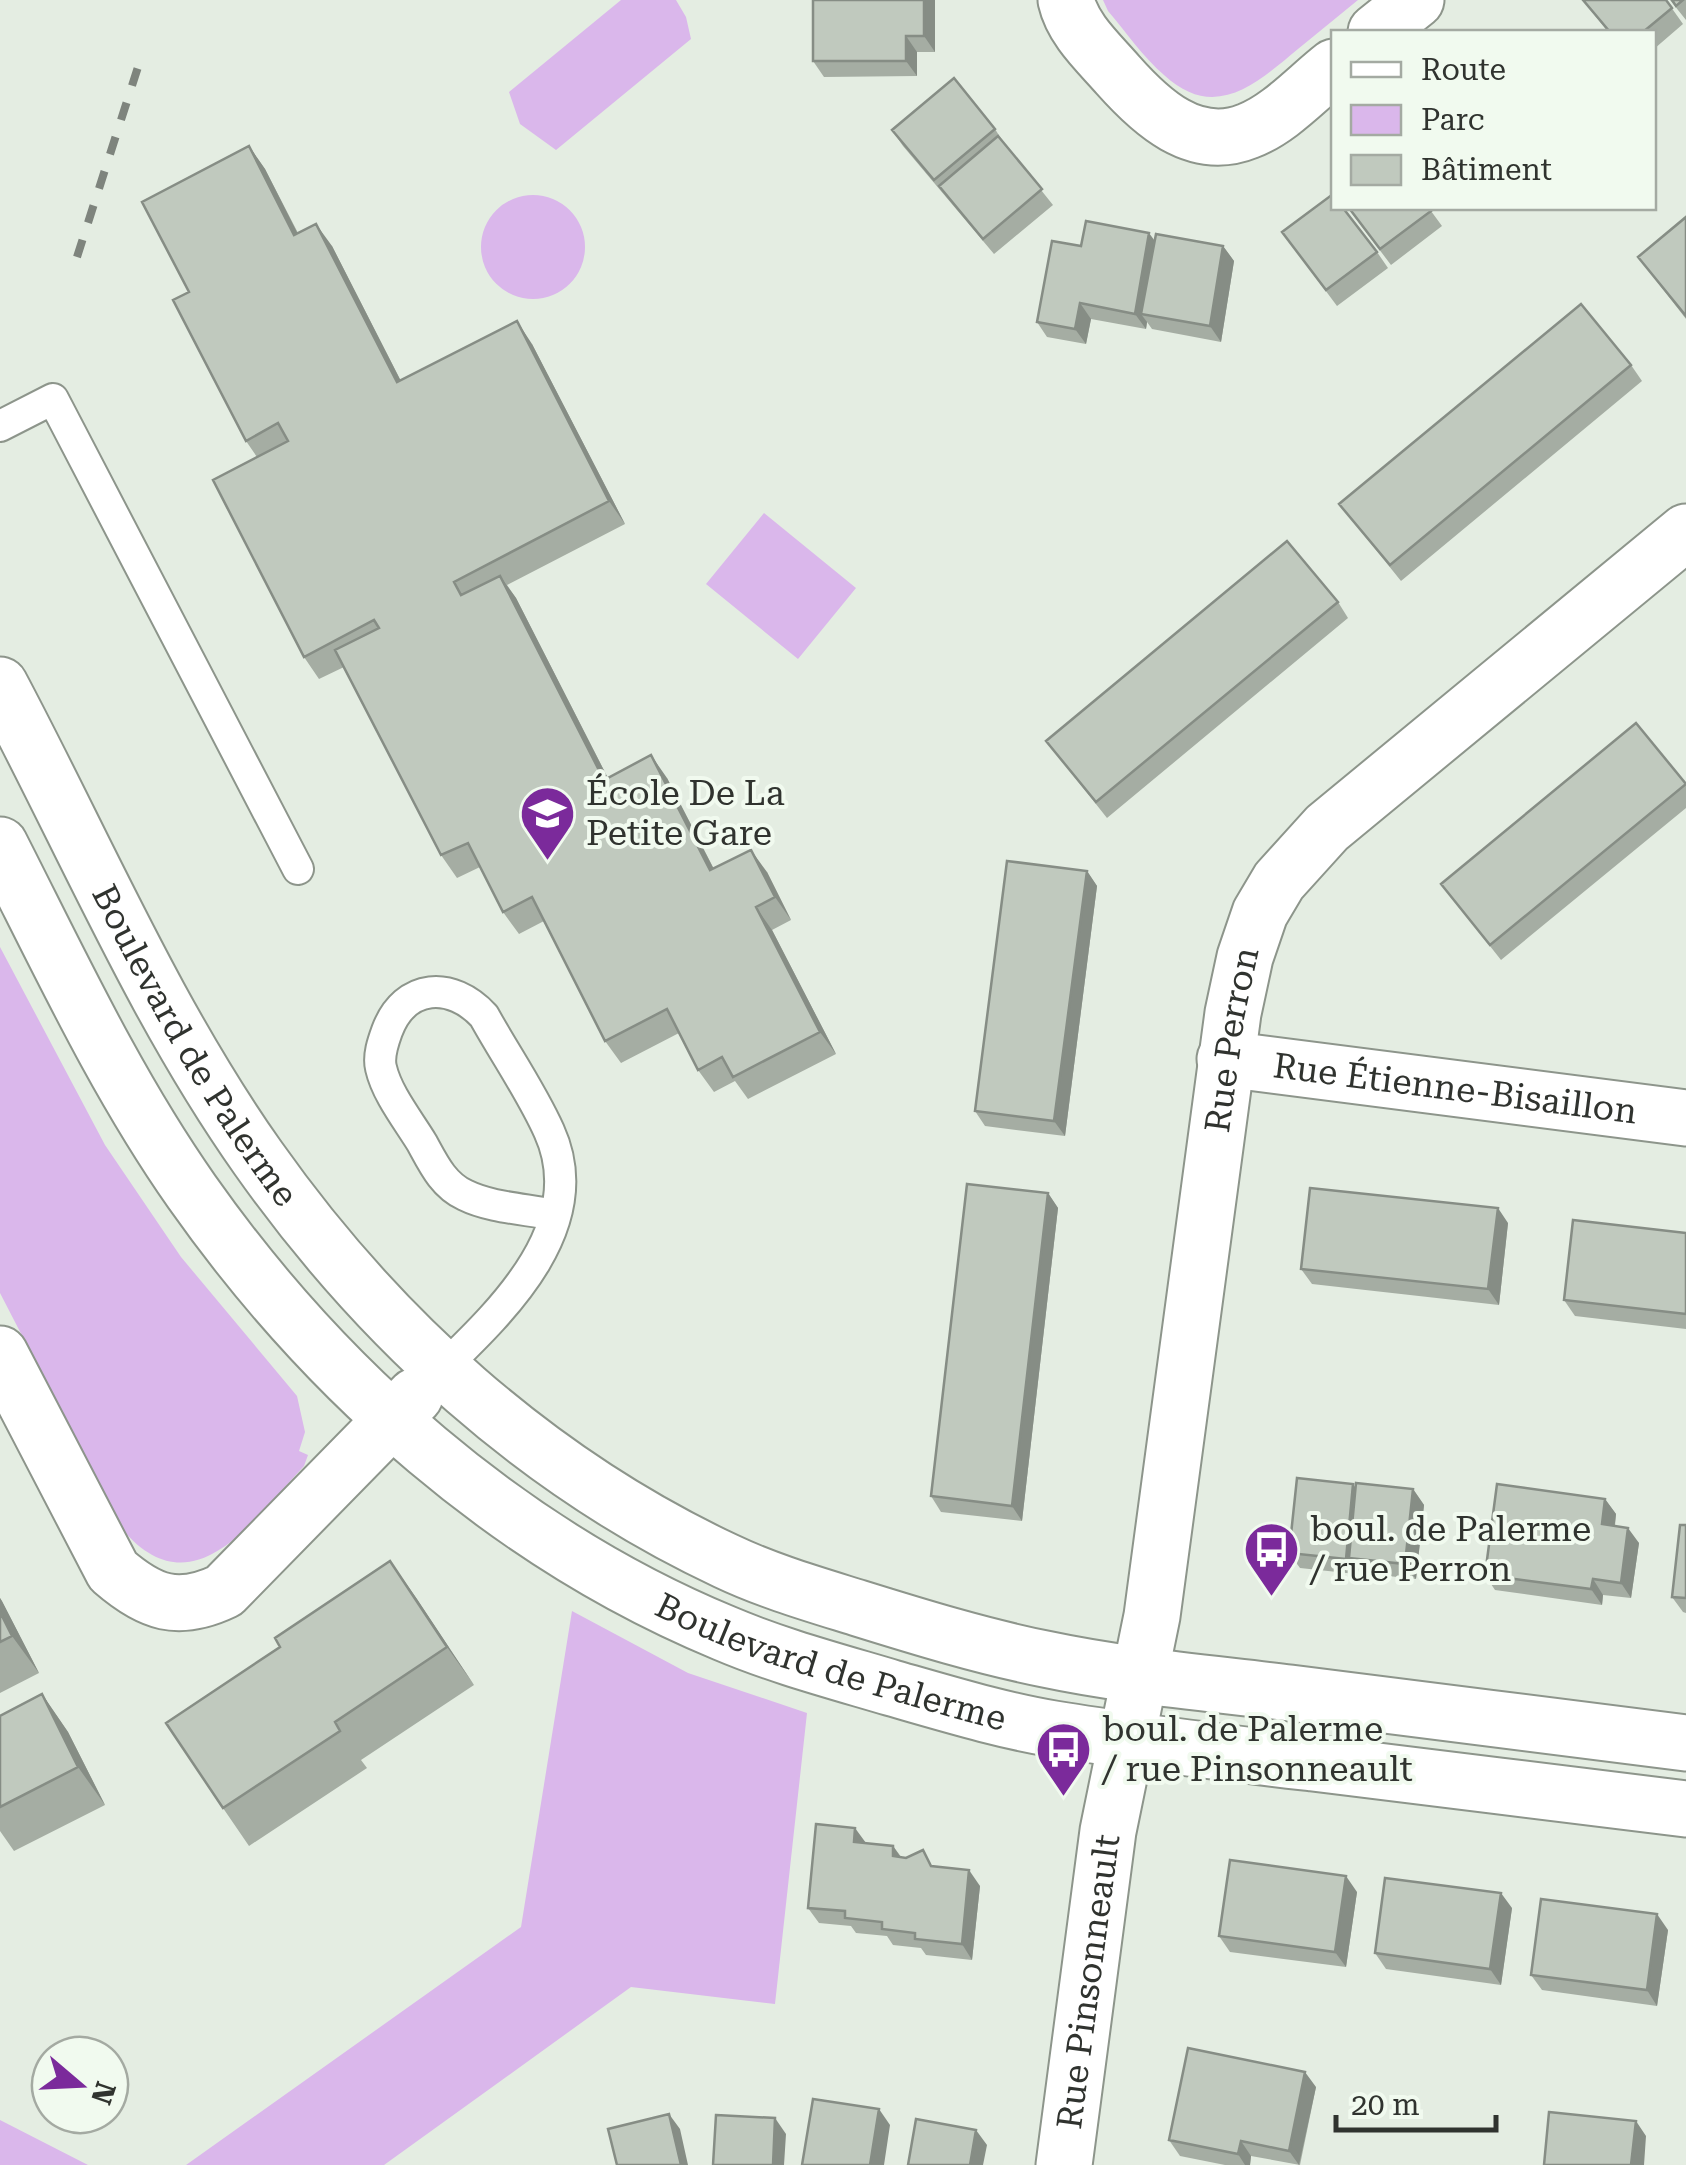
<svg xmlns="http://www.w3.org/2000/svg" width="1686" height="2165" font-family="'Roboto Serif',serif">
	<style>
		.green { fill: #dab7eb }
		.lines { fill: none; stroke-linecap: round; stroke-linejoin: round }
		.lane-casing { stroke: #8d958b; stroke-width: 34 }
		.street-casing { stroke: #8d958b; stroke-width: 59 }
		.lane { stroke: #fff; stroke-width: 30 }
		.street { stroke: #fff; stroke-width: 55 }
		.rail { stroke: #7e847d; stroke-width: 8; stroke-dasharray: 18 18; stroke-linecap: butt }
		.wall { fill: #a5ada3 }
		.shaded-wall { fill: #868d85 }
		.building { fill: #c0c9be; stroke: #868d85; stroke-width: 2.5 }
		.labels { text-anchor: middle; dominant-baseline: central; stroke-width: 8; stroke-linejoin: round; paint-order: stroke }
		.poi-label { font-size: 35px; fill: #30332f; stroke: #f1faef; text-anchor: start }
		.street-label { font-size: 35px; fill: #30332f; stroke: #f1faef }
	</style>
	<rect width="100%" height="100%" fill="#e4ede2"/>
	<path class="green" d="M621,0H676L686,17L691,39L556,150L520,124L509,92Z
		M1103,0H1358C1338,16 1318,33 1298,49C1256,84 1215,122 1164,75C1143,57 1126,32 1108,11Z
		M481 247a52 52 0 1 1 104 0a52 52 0 1 1-104 0Z
		M764,513L856,588L798,659L706,584Z
		M0,947L105,1145L181,1257L297,1396L305,1432L299,1451L308,1455L304,1466C254,1519 193,1613 122,1529L0,1293Z
		M572,1611L688,1673L807,1713L775,2004L631,1987L384,2165H186L521,1927Z
		M0,2120L88,2165H0Z"/>
	<g class="lines">
		<defs>
			<path id="lane" d="M0,426L53,399L298,869
				M442,1369C503,1310 592,1225 549,1131C531,1091 505,1054 484,1016C452,981 405,983 387,1031C383,1042 378,1056 381,1068C387,1094 408,1120 422,1143C433,1163 443,1185 465,1195C491,1208 527,1209 555,1215"/>
			<g id="street">
				<path d="M1066,0C1073,30 1098,52 1118,75C1150,111 1194,153 1248,131C1280,119 1307,88 1334,67"/>
				<path d="M1376,32L1416,0"/>
				<path id="s1" d="M0,685C84,843 154,1011 258,1158C378,1328 536,1472 726,1561C768,1581 813,1594 858,1608C919,1627 981,1646 1045,1659C1125,1676 1209,1683 1290,1693C1422,1710 1554,1726 1686,1743"/>
				<path id="s2" d="M0,845C60,963 116,1084 192,1192C325,1381 509,1544 724,1633C778,1656 835,1671 892,1688C945,1703 1000,1720 1054,1729C1140,1743 1227,1753 1313,1763C1437,1778 1562,1794 1686,1809"/>
				<path id="s3" d="M1225,1059L1686,1118"/>
				<path d="M0,1354L113,1571C150,1603 178,1613 224,1591L415,1396"/>
				<path id="s4" d="M1064,2165L1108,1831L1152,1616L1233,1013L1245,957L1260,913L1279,881L1327,828L1686,532"/>
			</g>
		</defs>
		<use href="#lane" class="lane-casing"/>
		<use href="#street" class="street-casing"/>
		<use href="#lane" class="lane"/>
		<use href="#street" class="street"/>
		<path class="rail" d="M77,257L138,67"/>
	</g>
	<path class="wall" d="M813,0H935V52H917V76L824,77L813,61Z
		M1583,0H1666L1683,24L1654,49V32H1608Z
		M1670,0H1686V20Z
		M995,129L1005,145L1053,205L994,254L903,146L892,130Z
		M249,146L265,169L298,233L332,246L401,381L532,344L625,524L507,585L516,598L608,778H667L714,869L767,872L791,920L772,930L836,1054L748,1099L735,1081L714,1092L698,1070L679,1033L621,1063L605,1041L544,921L519,934L503,912L480,867L457,878L441,855L344,667L319,679L304,657L257,457L246,441L189,292Z
		M1348,208L1431,211L1442,226L1391,265Z
		M1686,217V319L1638,257Z
		M1282,232L1377,252L1388,268L1337,306Z
		M1155,240L1223,246L1234,261L1221,342L1152,329L1147,322L1146,329L1091,319L1086,344L1047,337L1037,322L1081,246Z
		M1631,365L1642,381L1401,581L1339,504Z
		M1338,602L1348,618L1107,818L1046,741Z
		M1686,784V808L1501,960L1441,884Z
		M1087,871L1097,886L1065,1136L985,1126L975,1111Z
		M1048,1193L1058,1208L1022,1521L941,1512L931,1496Z
		M1508,1223L1499,1305L1312,1284L1301,1269Z
		M1686,1233V1329L1575,1316L1564,1300Z
		M1356,1488L1413,1489L1424,1505L1416,1579L1360,1573L1357,1569L1356,1574L1300,1568L1289,1553Z
		M1605,1499L1616,1514L1615,1526L1639,1543L1631,1598L1603,1595L1602,1605L1495,1590L1485,1575Z
		M1686,1525V1613L1683,1612L1672,1597Z
		M390,1561L474,1685L361,1760L367,1768L249,1846L223,1808L280,1647Z
		M0,1598L39,1673L0,1693Z
		M42,1694L68,1732L105,1805L14,1851L0,1831V1716Z
		M866,1843L893,1846L902,1858L935,1867L980,1886L972,1960L926,1955L921,1948L893,1945L887,1936L856,1933L851,1926L819,1923L808,1908Z
		M1357,1892L1346,1967L1230,1952L1219,1936Z
		M1512,1908L1501,1985L1386,1969L1375,1953Z
		M1668,1930L1657,2006L1542,1990L1531,1975Z
		M1316,2087L1300,2165L1251,2156L1250,2165H1225L1180,2156L1169,2140Z"/>
	<path class="shaded-wall" d="M924,0H935V52L924,36Z
		M906,36L917,52V76L906,61Z
		M249,146L265,169L310,258L294,235Z
		M316,224L332,246L413,405L397,382Z
		M1149,233L1160,248L1141,314L1147,322L1146,329L1135,314Z
		M1223,246L1234,261L1221,342L1210,326Z
		M1080,303L1091,319L1086,344L1075,329Z
		M517,321L532,344L625,524L609,501Z
		M500,576L516,598L620,802L604,780Z
		M651,755L667,778L726,893L710,870Z
		M751,850L767,872L791,920L775,897Z
		M1087,871L1097,886L1065,1136L1054,1121Z
		M756,907L772,930L836,1054L820,1032Z
		M1048,1193L1058,1208L1022,1521L1012,1506Z
		M1498,1208L1508,1223L1499,1305L1488,1289Z
		M1353,1484L1364,1500L1349,1558L1357,1569L1356,1574L1346,1559Z
		M1413,1489L1424,1505L1416,1579L1405,1564Z
		M1605,1499L1616,1514L1613,1539L1602,1524Z
		M1628,1528L1639,1543L1631,1598L1621,1583Z
		M390,1561L417,1599L474,1685L447,1647Z
		M1593,1579L1603,1595L1602,1605L1591,1589Z
		M0,1598L2,1601L39,1673L12,1636L0,1612Z
		M42,1694L68,1732L105,1805L78,1767Z
		M855,1828L866,1843L854,1842Z
		M893,1846L904,1862L893,1856Z
		M969,1870L980,1886L972,1960L962,1944Z
		M1346,1876L1357,1892L1346,1967L1335,1952Z
		M1501,1893L1512,1908L1501,1985L1490,1969Z
		M1657,1914L1668,1930L1657,2006L1647,1990Z
		M1305,2072L1316,2087L1299,2165L1289,2151Z
		M879,2109L890,2125L884,2165H870Z
		M669,2114L680,2129L688,2165H681Z
		M775,2118L786,2134L784,2165H773Z
		M1636,2121L1646,2136L1644,2165H1631Z
		M976,2130L987,2145L983,2165H970Z
		M1241,2141L1251,2156L1250,2165H1245L1238,2154Z"/>
	<path class="building" d="M813,0H924V36H906V61H813Z
		M1583,0H1666L1672,8L1643,32H1610Z
		M1672,0H1683L1676,6Z
		M954,78L995,129L934,180L892,130Z
		M998,136L1042,189L983,239L939,186Z
		M249,146L294,235L316,224L397,382L517,321L609,501L454,582L461,595L500,576L604,780L651,755L710,870L751,850L775,897L756,907L820,1032L733,1077L722,1057L698,1070L667,1009L605,1041L532,897L503,912L468,843L441,855L335,650L379,628L374,620L304,657L213,480L288,441L278,423L246,441L173,300L189,292L142,202Z
		M1333,194L1334,208H1343L1377,252L1326,290L1282,232Z
		M1349,208H1429L1431,211L1380,249Z
		M1686,217V316L1638,257Z
		M1086,221L1149,233L1135,314L1080,303L1075,329L1037,322L1052,241L1081,246Z
		M1156,234L1223,246L1210,326L1141,314Z
		M1581,304L1631,365L1390,565L1339,504Z
		M1287,541L1338,602L1096,802L1046,741Z
		M1636,723L1686,784L1490,945L1441,884Z
		M1007,861L1087,871L1054,1121L975,1111Z
		M967,1184L1048,1193L1012,1506L931,1496Z
		M1310,1188L1498,1208L1488,1289L1301,1269Z
		M1573,1220L1686,1233V1314L1564,1300Z
		M1297,1478L1353,1484L1346,1559L1289,1553Z
		M1356,1483L1413,1489L1405,1564L1349,1558Z
		M1497,1484L1605,1499L1602,1524L1628,1528L1621,1583L1593,1579L1591,1589L1485,1575Z
		M1680,1525H1686V1598L1672,1597Z
		M390,1561L447,1647L335,1722L340,1731L223,1808L166,1723L280,1647L275,1638Z
		M0,1612L12,1636L0,1642Z
		M42,1694L78,1767L0,1807V1716Z
		M816,1824L855,1828L854,1842L893,1846V1856L906,1858L923,1850L931,1866L969,1870L962,1944L915,1939V1933L882,1929V1922L845,1918V1911L808,1908Z
		M1230,1860L1346,1876L1335,1952L1219,1936Z
		M1385,1878L1501,1893L1490,1969L1375,1953Z
		M1541,1899L1657,1914L1647,1990L1531,1975Z
		M1188,2048L1305,2072L1289,2151L1241,2141L1238,2154L1169,2140Z
		M813,2099L879,2109L870,2165H802Z
		M1549,2112L1636,2121L1631,2165H1544Z
		M669,2114L681,2165H617L608,2129Z
		M716,2115L775,2118L773,2165H713Z
		M916,2119L976,2130L970,2165H908Z"/>
	<defs>
		<symbol id="school-pin" viewBox="-11 -11 22 30"><path d="M0 17L-7.5 6A9.5 9.5 0 1 1 7.5 6Z" fill="#7b2a9b" stroke="#f1faef"/><path d="M0-5L7-2L0 1L-7-2ZM-4 1L0 2.5L4 1V4Q0 6-4 4Z" fill="#fff"/></symbol>
		<symbol id="bus-pin" viewBox="-11 -11 22 30"><path d="M0 17L-7.5 6A9.5 9.5 0 1 1 7.5 6Z" fill="#7b2a9b" stroke="#f1faef"/><path d="M-5-6H5V4H4V6H2V4H-2V6H-4V4H-5ZM-3.5-4V0h7V-4ZM-3.5 1.2v1.5H-2V1.2ZM2 1.2v1.5H3.5V1.2Z" fill="#fff"/></symbol>
	</defs>
	<g fill-rule="evenodd">
		<use href="#school-pin" x="516" y="782" width="63" height="86"/>
		<use href="#bus-pin" x="1240" y="1518" width="63" height="86"/>
		<use href="#bus-pin" x="1032" y="1718" width="63" height="86"/>
	</g>
	<g class="labels">
		<g class="poi-label">
			<text x="586" y="793">École De La<tspan x="586" dy="40">Petite Gare</tspan></text>
			<text x="1310" y="1529">boul. de Palerme<tspan x="1310" dy="40">/ rue Perron</tspan></text>
			<text x="1102" y="1729">boul. de Palerme<tspan x="1102" dy="40">/ rue Pinsonneault</tspan></text>
		</g>
		<g class="street-label">
			<text stroke="none"><textPath href="#s4" startOffset="1138">Rue Perron</textPath></text>
			<text stroke="none"><textPath href="#s1" startOffset="410">Boulevard de Palerme</textPath></text>
			<text stroke="none"><textPath href="#s3" startOffset="232">Rue Étienne-Bisaillon</textPath></text>
			<text stroke="none"><textPath href="#s2" startOffset="1208">Boulevard de Palerme</textPath></text>
			<text stroke="none"><textPath href="#s4" startOffset="185">Rue Pinsonneault</textPath></text>
		</g>
	</g>
	<rect x="1331" y="30" width="325" height="180" fill="#f1faef" stroke="#a4aaa2" stroke-width="2.5"/>
	<rect x="1351" y="62" width="50" height="15" fill="#ffffff" stroke="#a4aaa2" stroke-width="2.5"/>
	<text x="1421" y="80" font-size="30" fill="#30332f">Route</text>
	<rect x="1351" y="105" width="50" height="30" fill="#dab7eb" stroke="#a4aaa2" stroke-width="2.5"/>
	<text x="1421" y="130" font-size="30" fill="#30332f">Parc</text>
	<rect x="1351" y="155" width="50" height="30" fill="#c0c9be" stroke="#a4aaa2" stroke-width="2.5"/>
	<text x="1421" y="180" font-size="30" fill="#30332f">Bâtiment</text>
	<g transform="translate(80 2085) rotate(109)"><circle r="48" fill="#f1faef" stroke="#a4aaa2" stroke-width="2.5"/>
	<path d="M0-8L18 38L0 25L-18 38Z" fill="#7b2a9b"/>
	<text y="-15" font-size="28" font-weight="bold" text-anchor="middle" fill="#30332f">N</text>
	</g>
	<path d="M1336 2115v15h160v-15" fill="none" stroke="#30332f" stroke-width="5"/>
	<text x="1351" y="2115" font-size="30" fill="#30332f" stroke="#f1faef" stroke-width="8" paint-order="stroke">20 m</text>
</svg>
